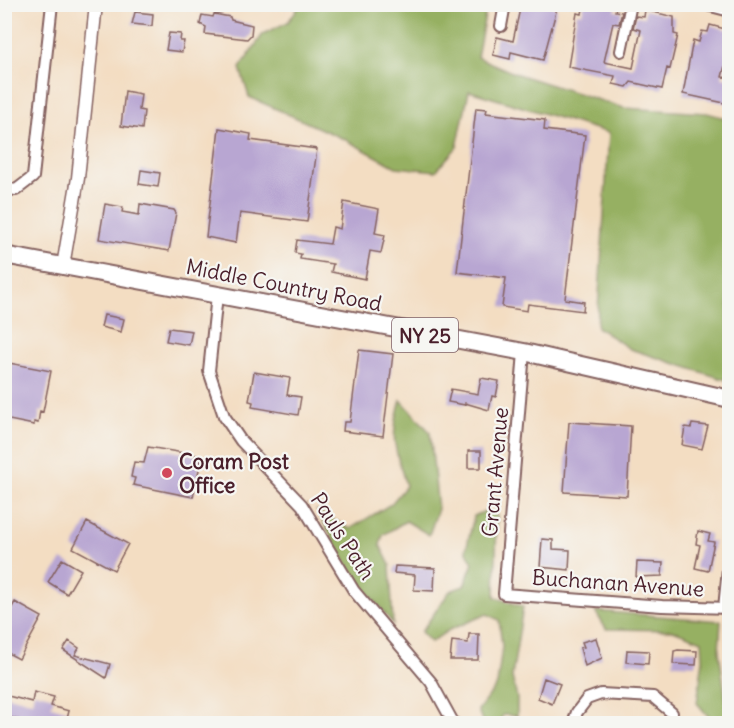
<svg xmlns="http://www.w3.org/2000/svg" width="734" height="728" font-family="Delius,sans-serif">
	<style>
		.forest { fill: #96b062; stroke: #706846; stroke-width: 1.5 }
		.building { fill: #b8a6d2 }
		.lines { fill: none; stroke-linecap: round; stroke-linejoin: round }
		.minor-casing { stroke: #856260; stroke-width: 14 }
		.tertiary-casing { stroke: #856260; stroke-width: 15 }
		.primary-casing { stroke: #856260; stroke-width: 20 }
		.minor { stroke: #fff; stroke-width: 10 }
		.tertiary { stroke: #fff; stroke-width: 12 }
		.primary { stroke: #fff; stroke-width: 16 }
		.poi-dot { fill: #d1495b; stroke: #f6f6f2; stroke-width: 2 }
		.labels { text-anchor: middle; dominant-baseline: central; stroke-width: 4.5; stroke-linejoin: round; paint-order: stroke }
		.shield { fill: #f6f6f2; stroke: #7e6067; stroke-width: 1.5 }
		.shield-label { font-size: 20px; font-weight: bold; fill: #4a1f2b }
		.street-label { font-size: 21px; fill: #4a1f2b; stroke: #f6f6f2 }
		.poi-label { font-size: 21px; font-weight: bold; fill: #4a1f2b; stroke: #f6f6f2; text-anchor: start }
	</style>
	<rect width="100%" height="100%" fill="#f6f6f2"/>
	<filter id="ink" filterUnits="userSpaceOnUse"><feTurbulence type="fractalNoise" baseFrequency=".0167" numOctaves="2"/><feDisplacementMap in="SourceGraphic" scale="12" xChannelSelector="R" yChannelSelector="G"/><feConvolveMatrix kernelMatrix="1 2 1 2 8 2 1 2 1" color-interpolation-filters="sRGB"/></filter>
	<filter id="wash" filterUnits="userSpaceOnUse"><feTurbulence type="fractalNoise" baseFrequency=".008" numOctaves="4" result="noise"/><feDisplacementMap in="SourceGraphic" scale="24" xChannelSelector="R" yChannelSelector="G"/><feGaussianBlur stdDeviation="1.35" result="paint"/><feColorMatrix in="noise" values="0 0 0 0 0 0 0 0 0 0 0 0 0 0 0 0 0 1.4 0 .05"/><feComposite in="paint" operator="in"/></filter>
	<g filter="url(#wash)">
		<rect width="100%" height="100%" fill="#f3ddc2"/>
		<path class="forest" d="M300,5H487L477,57L514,73L624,108L707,113L729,119V381L630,349L597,327L609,133L469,91L457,147L436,171L396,167L346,140L249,97L240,68L263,34L288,22Z
			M401,400L430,432L438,509L429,535L406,521L383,535L380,545L390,565L393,624L349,569L317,511L350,529L391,504L406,486C395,448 389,439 401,400Z
			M485,511L497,516L495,597L523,607L512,677L517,698V716L503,715L499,723H483L478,710L497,685L502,647L499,620L487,614L449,630L431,642L421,632L450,591L464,586L473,563L466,550L474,516Z
			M595,611L721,621L719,651L729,723H714L697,703L703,659L702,641L673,630L606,629Z"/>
		<g id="blocks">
			<path class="building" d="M521,4H553L552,7L557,8L543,60L511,52L510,59L493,55L497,37L513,41Z
				M584,4H617L615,11L622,12L619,24L613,23L604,62L633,68L641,30L633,28L636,16L644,17L645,10L674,17V34L678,35L670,69L667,68L662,89L631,82L627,87L613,84L615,76L568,67L577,13L582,14Z
				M135,12L153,14L152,26L132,24Z
				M214,14L230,17L231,20L252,25L251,35L247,39L205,34L206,27L200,24L202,15L213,17Z
				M710,25L729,30V51L722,77L729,78V104L683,94L693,40L699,42L702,31L708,32Z
				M169,33L181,34L180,41H184L182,52L166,50Z
				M125,91L141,94L139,110L144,111L142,129L121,126Z
				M476,108L487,109L486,113L545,120L544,130L585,135L565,299L584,302L583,311L528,304L527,311L502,307L506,278L457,272Z
				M219,128L251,134L250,140L317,149L307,222L240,213L236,243L206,237Z
				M141,170L160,173L158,187L139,184Z
				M344,202L379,209L375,233L385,235L381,253L370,251L365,279L331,272L333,264L300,259L301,254L295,253L297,240L330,244L333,227L340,229Z
				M105,204L123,207L122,212L139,215L140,204L174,210L176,213L169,251L99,239Z
				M104,315L124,319L121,332L101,327Z
				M169,328L192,331L189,345L166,341Z
				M359,350L393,354L383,436L343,431L344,422H350Z
				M9,363L51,371L43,412L40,411L38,423L34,422V425L4,419V364Z
				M254,372L290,378L287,395L301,397L298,415L252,407L253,402L249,401Z
				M481,378L499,381L496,397L492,396L489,410L465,403V405L448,402L451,389L478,394Z
				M569,422L631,426L627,496L564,492Z
				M692,424L708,426L702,449L682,445L685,427L691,428Z
				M148,447L202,456L193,497L133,485L135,478L131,477L134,462L144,463Z
				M468,451H481V468H468Z
				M87,522L128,544L114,570L73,548Z
				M698,531L710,534L708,541L714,542L708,571L695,568L700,545L696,544Z
				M542,539L553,540V549L570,550L569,570L540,567Z
				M62,559L81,570L67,594L48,582Z
				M637,562L663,563L662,576L636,577Z
				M395,566L435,568L434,591L414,590L415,575L394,573Z
				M15,602L42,617L19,659L4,651V621Z
				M469,634H479L478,660H450L452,641L468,643Z
				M596,638L602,658L585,666L580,648L584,647L582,642Z
				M69,641L79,648L75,655L110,664L106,678L63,650Z
				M627,650L649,651L648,664L626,662Z
				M678,650L697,651L696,665L673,664L674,651Z
				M544,678L560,684L552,704L538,698Z
				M34,692L54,697L51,706L69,711L66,723H32L4,716V695L32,702Z"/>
		</g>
	</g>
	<g filter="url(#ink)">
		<use href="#blocks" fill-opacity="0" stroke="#856260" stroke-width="1.5"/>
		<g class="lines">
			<defs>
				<path id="minor" d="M703,4L730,11
					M501,26L505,4
					M621,51L631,4
					M4,188L16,190L33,177L52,4
					M217,295L209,371L224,416L241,441L302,505L354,591L431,682L454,724
					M524,352L504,594L662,606L730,608
					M724,608L730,549
					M573,724L577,712L587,699L601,694L653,697L672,713"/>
				<path id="tertiary" d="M63,266L78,178L96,4"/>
				<path id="primary" d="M4,255L524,352L730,399"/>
			</defs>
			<use href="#minor" class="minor-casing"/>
			<use href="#tertiary" class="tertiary-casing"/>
			<use href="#primary" class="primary-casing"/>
			<use href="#minor" class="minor"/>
			<use href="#tertiary" class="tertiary"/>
			<use href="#primary" class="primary"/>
		</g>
	</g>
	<circle class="poi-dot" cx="167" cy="473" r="6"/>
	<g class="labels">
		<rect class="shield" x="392" y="318" width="66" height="34" rx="4.5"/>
		<g class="shield-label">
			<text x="425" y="335">NY 25</text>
		</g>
		<g class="street-label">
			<text transform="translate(284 285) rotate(11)">Middle Country Road</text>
			<text transform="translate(495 472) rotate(-85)">Grant Avenue</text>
			<text transform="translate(343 536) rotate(57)">Pauls Path</text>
			<text transform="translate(618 583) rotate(4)">Buchanan Avenue</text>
		</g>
		<g class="poi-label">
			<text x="179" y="461">Coram Post<tspan x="179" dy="24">Office</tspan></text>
		</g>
	</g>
	<rect width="734" height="728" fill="none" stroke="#f6f6f2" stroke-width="24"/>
</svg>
